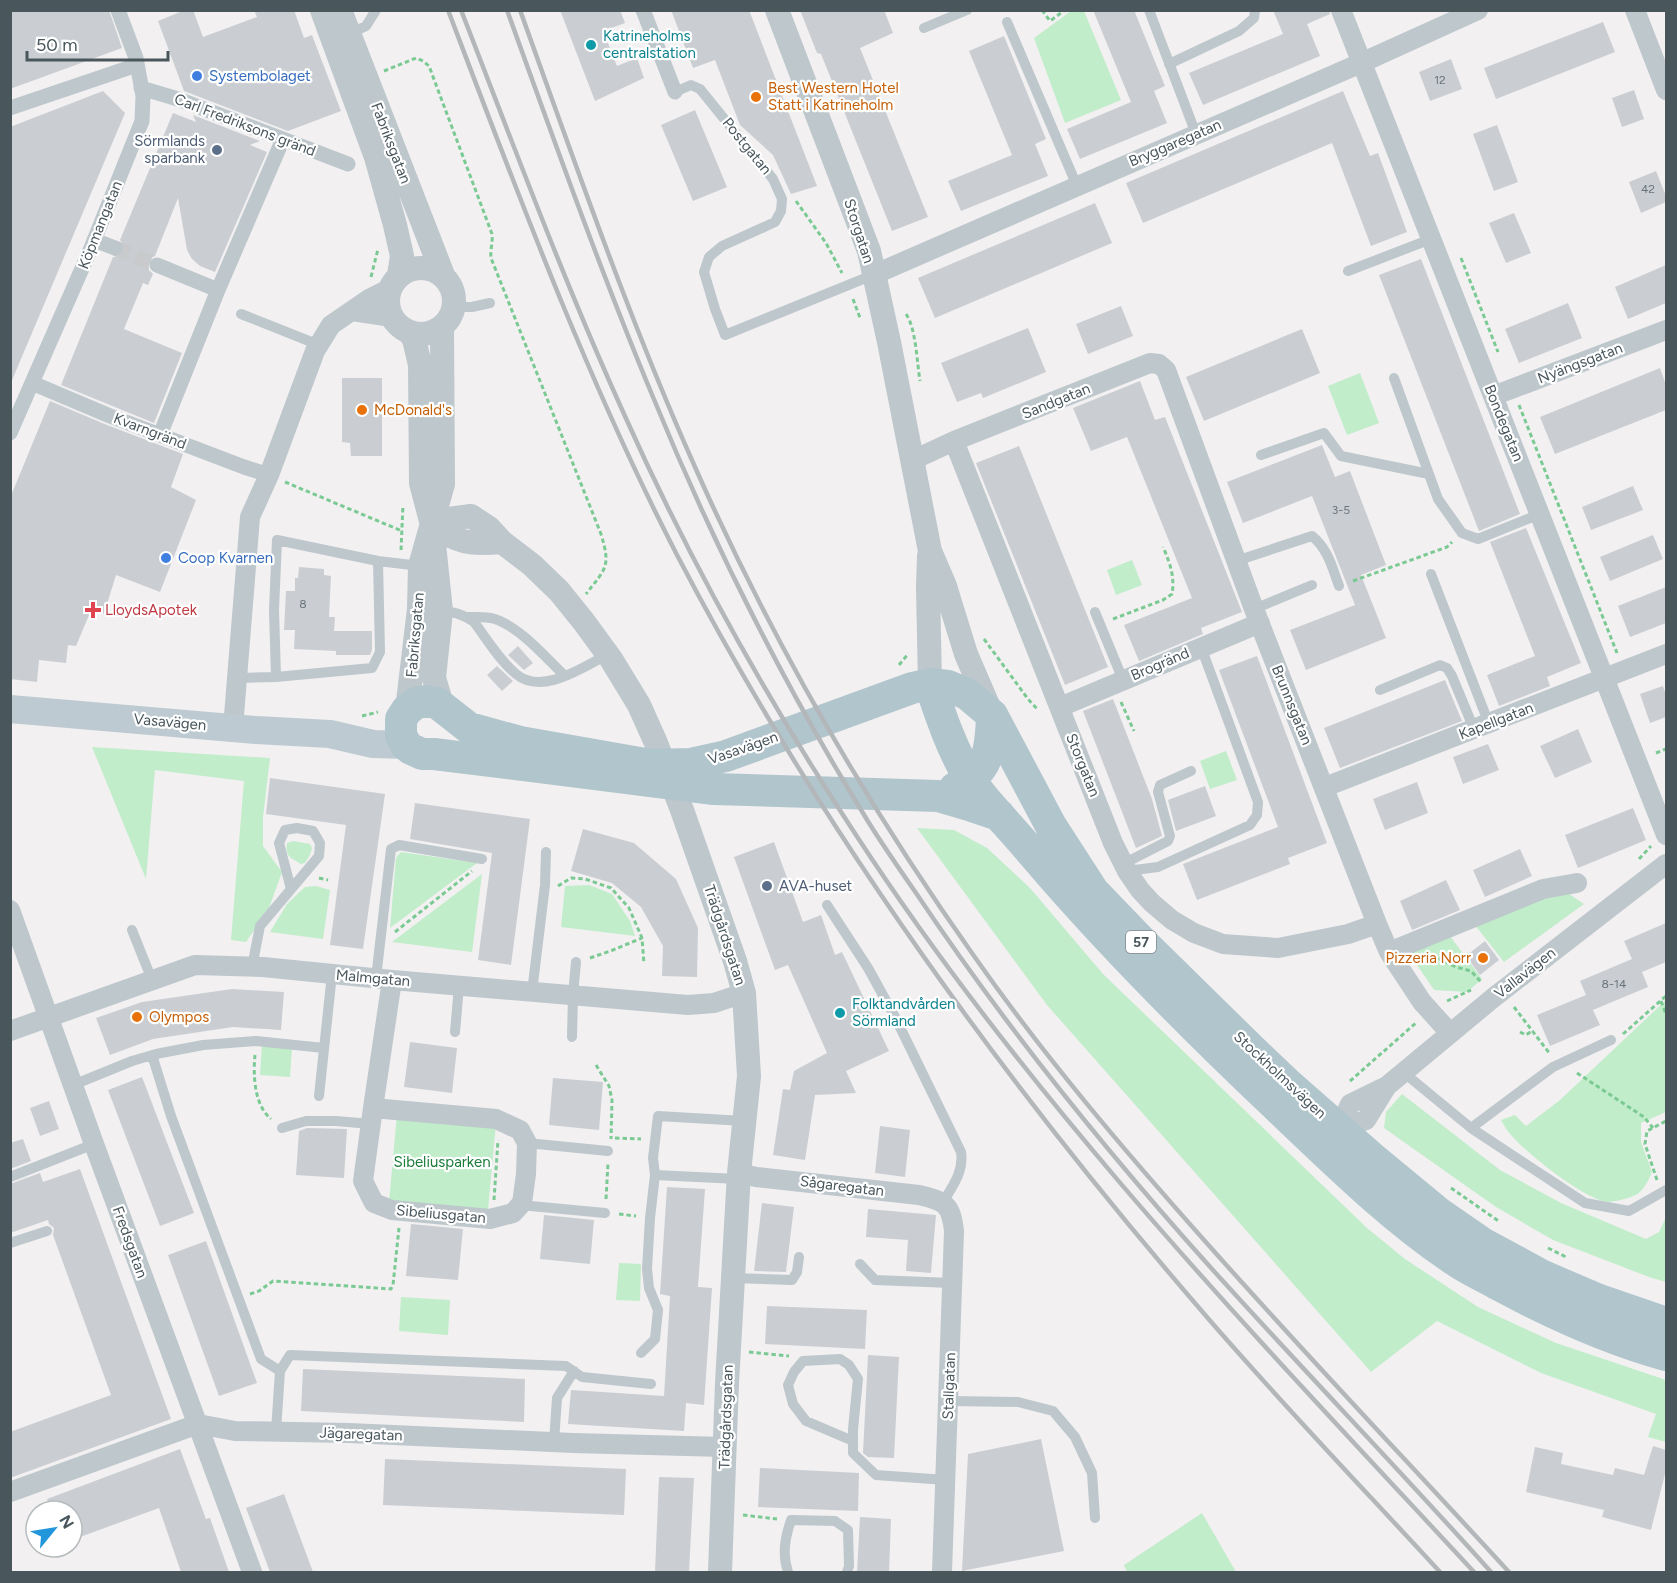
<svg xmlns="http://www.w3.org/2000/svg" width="1677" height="1583" font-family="Figtree,sans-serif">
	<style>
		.green { fill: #c1edca }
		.building { fill: #caced2 }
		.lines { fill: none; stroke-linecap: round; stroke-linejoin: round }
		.pedestrian-tunnel { stroke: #c8cacc; stroke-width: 15; stroke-dasharray: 15 8; stroke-linecap: butt }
		.path { stroke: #7bca94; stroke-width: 3; stroke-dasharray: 4.5 3; stroke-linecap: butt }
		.service { stroke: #bdc7cc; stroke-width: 10 }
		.pedestrian { stroke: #bdc7cc; stroke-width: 15 }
		.minor { stroke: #bdc7cc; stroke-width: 20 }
		.tertiary { stroke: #bdc7cc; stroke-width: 24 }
		.secondary { stroke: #bdcad1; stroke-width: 28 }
		.primary { stroke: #b1c5cd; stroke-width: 32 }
		.rail { stroke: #b3b7ba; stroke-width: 4.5 }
		.culture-dot { fill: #0f9aa8; stroke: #fff; stroke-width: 2 }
		.shop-dot { fill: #3f7fe0; stroke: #fff; stroke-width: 2 }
		.food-dot { fill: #e8710a; stroke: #fff; stroke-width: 2 }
		.service-dot { fill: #5c6f8a; stroke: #fff; stroke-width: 2 }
		.health-dot { fill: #e0444e; stroke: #fff; stroke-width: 2 }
		.labels { text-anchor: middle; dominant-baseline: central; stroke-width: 4.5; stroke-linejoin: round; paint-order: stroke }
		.number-label { font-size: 12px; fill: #69757a }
		.shield { fill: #fff; stroke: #80898e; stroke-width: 1.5 }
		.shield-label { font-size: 14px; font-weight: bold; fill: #49575d }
		.culture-label { font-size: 15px; fill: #0d838f; stroke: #fff; text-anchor: start }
		.shop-label { font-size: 15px; fill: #366cbe; stroke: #fff; text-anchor: start }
		.food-label { font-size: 15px; fill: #c56008; stroke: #fff; text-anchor: start }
		.street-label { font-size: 15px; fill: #49575d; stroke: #fff }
		.service-label { font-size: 15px; fill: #4e5e75; stroke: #fff; text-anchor: end }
		.health-label { font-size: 15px; fill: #be3a42; stroke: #fff; text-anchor: start }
		.park-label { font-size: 15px; fill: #1c7c39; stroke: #fff }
	</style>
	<rect width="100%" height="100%" fill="#f2f0f1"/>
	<path class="green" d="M1071,11H1084L1121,100L1065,123L1034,38Z
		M1360,373L1379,423L1347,435L1328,386Z
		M1132,560L1142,585L1116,595L1107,570Z
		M92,747L270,758L263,817V846L282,872L269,908L246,942L231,940L244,781L155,770L146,879Z
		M1226,751L1237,780L1210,789L1200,761Z
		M917,828L954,830L987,848L1030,888L1103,974L1367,1228L1405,1259L1478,1307L1556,1343L1666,1380V1442L1648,1437L1656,1414L1541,1373L1437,1321L1371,1372L1047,1005Z
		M293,841L310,844L312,848L310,855L305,863L301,864C290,857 285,857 287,843Z
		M401,852L477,863L390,928L396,858Z
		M482,874L472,952L392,942Z
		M589,885L612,894L630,921L635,936L561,927L565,886Z
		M316,886L330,890L323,939L270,932L287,904L305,887Z
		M1546,893L1569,894L1584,904L1504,962L1475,925Z
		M1450,936L1482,979L1467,992L1434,990L1409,953Z
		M1666,1000V1112L1641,1123V1142L1652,1172C1648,1181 1644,1190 1636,1195C1630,1198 1617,1201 1609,1202C1587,1202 1526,1153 1511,1135C1507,1131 1504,1125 1501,1120L1515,1115L1526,1126L1560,1100Z
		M262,1046L292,1048L290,1077L260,1075Z
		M1402,1094L1500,1170L1561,1203L1646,1239L1659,1232L1666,1217V1282L1649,1277L1553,1240L1496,1207L1384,1128L1386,1112Z
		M397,1114L496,1123L488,1210L389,1202Z
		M619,1263L641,1264L640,1301L616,1300Z
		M401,1297L450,1300L448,1335L399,1331Z
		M1202,1513L1236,1572H1127L1124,1565Z"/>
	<path class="building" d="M10,10H109L122,48L10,89Z
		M185,10H193L203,37L257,17L254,10H294L304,38L312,35L341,111L288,131L184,91L158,21Z
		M560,10H620L625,23L603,31L617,66L637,58L644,78L595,101Z
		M671,10H749L817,186L791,194L773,155L740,125L715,60L693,68Z
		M800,10H884L893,33L860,48L928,217L892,231L821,54L817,53Z
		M1093,10H1134L1165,86L1154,91L1167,123L1080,159L1067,129L1131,102Z
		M1273,10H1329L1330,14L1307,24L1320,56L1203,105L1189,73L1283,34Z
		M1603,22L1615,52L1496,99L1484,68Z
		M1004,36L1046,139L1035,144L1048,176L961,211L948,181L1012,155L969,51Z
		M1451,59L1462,89L1430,101L1419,72Z
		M1634,90L1644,119L1622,127L1612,98Z
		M103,91L125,113L10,385V127Z
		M1343,91L1370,156L1378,153L1407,232L1371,246L1332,143L1143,223L1126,183Z
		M695,110L727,187L693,201L661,125Z
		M173,113L196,122L193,115L260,141L250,145L267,152L215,272L200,266L192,259L187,250L178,198L155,256L151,258L148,262L149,270L153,274L148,285L143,283L124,329L182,353L154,423L61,385L113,257L121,256L124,252V246L120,240Z
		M1497,125L1518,182L1494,191L1473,134Z
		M1656,171L1666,196V202L1641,213L1629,182Z
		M1095,203L1112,243L935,318L918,278Z
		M1514,213L1531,253L1506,263L1489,223Z
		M1421,259L1520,514L1479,531L1379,275Z
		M1666,265V303L1628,319L1615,287Z
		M1568,303L1582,338L1519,363L1505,329Z
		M1121,306L1133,336L1088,354L1076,324Z
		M1028,328L1046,372L983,398L981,393L957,402L941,363Z
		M1302,329L1320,373L1204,421L1186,377Z
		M1660,368L1666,385V410L1555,454L1540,417Z
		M342,378H382V456H351L350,443L342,442Z
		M1140,381L1155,420L1165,417L1242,612L1201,628L1203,634L1139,661L1124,625L1192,598L1127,437L1091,451L1073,408Z
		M50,401L107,425L183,454L171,487L196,500L160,592L116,575L104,614L92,608L76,646L68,645L66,663L39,660L37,682L10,679V498Z
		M1322,445L1335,477L1350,471L1386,565L1361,575L1386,638L1306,670L1290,630L1355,605L1312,496L1243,523L1227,482Z
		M1019,446L1108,667L1065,685L976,463Z
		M1633,486L1643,510L1591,530L1582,507Z
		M1526,528L1581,663L1547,677L1550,686L1499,706L1487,675L1535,656L1490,542Z
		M1653,535L1663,559L1610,581L1600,557Z
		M299,567L324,569V575L331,576L329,617H335L334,631H372V650L370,655H336V651L294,649L295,630H284L286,591H295V578H298Z
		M1666,587V623L1630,637L1618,606Z
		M518,646L533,663L524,670L508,655Z
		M1257,656L1327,843L1288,858L1290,864L1197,900L1183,864L1278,827L1219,670Z
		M497,666L513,681L502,691L487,675Z
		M1445,680L1462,721L1340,768L1324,728Z
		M1663,686L1666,695V717L1650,723L1640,694Z
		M1113,699L1152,799L1162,836L1136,848L1083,711Z
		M1578,729L1592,762L1555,778L1540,746Z
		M1488,744L1499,770L1463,784L1453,757Z
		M270,778L385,794L363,949L330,945L346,825L266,814Z
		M1417,782L1428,813L1385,830L1373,799Z
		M1205,786L1216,816L1176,831L1168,800Z
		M415,803L530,819L511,965L478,960L492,853L410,839Z
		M1633,808L1646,840L1578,868L1565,835Z
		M583,829L634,843L676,879L698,928L697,977L662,976L663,946L641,907L612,883L571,871Z
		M774,842L803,922L821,915L835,955L842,952L889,1051L846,1071L856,1093L815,1095L805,1160L773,1155L783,1089L790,1090L794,1071L827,1053L788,965L775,970L734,857Z
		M1520,849L1532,876L1485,897L1473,870Z
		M1446,880L1460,910L1412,930L1400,901Z
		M1666,923V962L1642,972L1648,987L1593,1010L1600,1025L1550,1046L1537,1015L1586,995L1580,981L1632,959L1624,941Z
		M1485,941L1499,960L1480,975L1466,956Z
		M232,989L284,992L281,1030L233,1027L153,1039L110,1055L96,1018L142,1002Z
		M410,1042L457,1048L452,1093L404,1087Z
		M142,1077L194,1213L160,1226L108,1090Z
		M553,1078L603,1082L599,1130L549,1125Z
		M49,1101L59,1129L40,1136L30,1108Z
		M880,1126L910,1130L905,1177L875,1173Z
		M307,1128L347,1129L344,1178L296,1175L299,1131Z
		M23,1139L31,1161L10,1169V1143Z
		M80,1169L171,1419L10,1478V1432L111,1395L53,1235L54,1228L49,1224L48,1220L10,1233V1184L40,1173L43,1182Z
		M667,1187L705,1189L698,1287L712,1288L704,1405L686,1403L684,1431L568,1424L571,1390L664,1396L670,1296L660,1294Z
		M762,1203L794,1207L786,1272L754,1271Z
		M868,1209L936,1215L931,1273L906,1271L908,1240L866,1237Z
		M544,1215L594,1220L590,1264L540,1259Z
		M411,1224L463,1229L458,1280L406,1276Z
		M206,1241L257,1383L219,1396L168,1255Z
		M767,1306L867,1310L865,1349L765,1344Z
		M868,1355L899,1357L894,1458L868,1457L863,1453Z
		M303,1369L525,1379L524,1422L301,1411Z
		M1041,1439L1064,1551L962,1571L968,1454Z
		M1653,1446L1666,1450V1470L1651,1530L1602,1517L1604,1510L1526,1492L1535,1447L1563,1453L1561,1464L1613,1475L1615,1468L1644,1475Z
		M180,1449L206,1519L210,1518L229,1572H181L159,1508L72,1540V1511H51L47,1499Z
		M385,1459L626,1469L624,1515L383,1505Z
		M760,1468L859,1473L858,1511L758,1507Z
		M659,1477L694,1478L689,1572H655Z
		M284,1494L313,1572H270L246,1508Z
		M860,1517L891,1519L889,1572H857Z"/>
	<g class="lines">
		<path class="pedestrian-tunnel" d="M115,248L157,265"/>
		<path class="path" d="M1042,10L1050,21L1065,10
			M384,71L416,58L423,61L429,66L492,234C493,242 490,250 491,258L601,534C611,567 606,568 586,594
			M796,201L826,243L842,273
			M1461,258L1498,352
			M371,277L378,249
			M853,299L860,318
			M906,314C916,328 917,363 920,381
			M1519,405L1617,653
			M285,482L402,531
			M401,550L403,505
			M1353,581L1447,547L1452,542
			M1113,619L1163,600L1172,594C1175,577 1170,563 1163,547
			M984,639L1028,699L1038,710
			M899,665L908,654
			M1121,702L1134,731
			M362,716L378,712
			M1656,753L1666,749
			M1639,859L1651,846
			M319,878L328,880
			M558,886L571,878L585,879L611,888L629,908L642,938L644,964
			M395,932L472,871
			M1431,955L1456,967L1471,971L1481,982
			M590,958L613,950L642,938
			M1447,1001L1471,990
			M1661,1001L1666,1014
			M1514,1007L1550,1054
			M1520,1032L1526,1035L1532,1031
			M1623,1034L1666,996
			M255,1055C253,1075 254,1105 271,1119
			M596,1065L609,1086L612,1100L611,1139
			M1577,1073L1644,1117L1653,1128
			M1350,1081L1417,1022
			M615,1138L641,1139
			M1657,1180L1645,1144L1647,1131L1666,1121
			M1451,1188L1500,1222
			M606,1199L608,1163
			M494,1200L498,1140
			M619,1214L636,1216
			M1548,1248L1566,1257
			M250,1294L259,1291L273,1281L391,1289L393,1285L399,1228
			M749,1352L789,1356
			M743,1515L777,1519"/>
		<path class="service" d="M1149,10L1196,134
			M1007,22L1077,186
			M924,28L967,10
			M349,34L366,26L376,10
			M1169,64L1239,31L1254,18L1255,10
			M675,92L691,85L700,89L773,179L782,199L781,211L775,222L722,246L709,257L704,272L715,309L725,335L873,275
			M1348,271L1431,239
			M454,307H472L490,303
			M241,314L319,345
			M1394,378L1438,499L1462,533L1478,539L1540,514
			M1261,455L1324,433L1341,456L1429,474
			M378,561L277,540L274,610L276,677L372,668L380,652L378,561L420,566
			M1236,561L1312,536C1328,549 1332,567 1339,586
			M1431,574L1489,724
			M1254,609L1312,585
			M441,611C454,612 463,614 474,622C487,639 499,660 516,674C542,696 583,667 607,655
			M1095,612L1123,680
			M467,617C477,617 486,616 495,619C521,628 546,658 565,676
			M237,678L276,677
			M1380,690L1440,665L1447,668L1452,676L1474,729
			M1123,864L1168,841L1170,836L1158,792L1160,785L1191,771
			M1127,871L1158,867L1250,825L1257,815L1258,802L1201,647
			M827,905L868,968L895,1017L961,1152C964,1171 953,1186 943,1202
			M132,930L152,980
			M252,967L260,926L319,856L320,843L313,831L297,828L285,830L279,843L291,889
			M376,978L391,849L399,845L482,859
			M532,992L545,885L546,852
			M455,1032L459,986
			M572,1037L573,995L576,962
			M152,1055L171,1116L261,1359L280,1371
			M1403,1072L1471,1128L1585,1203L1629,1211L1666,1190
			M73,1085L132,1061L156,1054L203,1045L256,1041L324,1048
			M319,1096L332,974
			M282,1128L306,1121H336L371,1124
			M1471,1128L1553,1067L1611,1040
			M527,1143L608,1151
			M655,1175L738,1179
			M10,1177L94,1144
			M520,1205L605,1213
			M10,1243L47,1231
			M860,1264L875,1280L952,1283
			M733,1278L792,1280L797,1272L799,1257
			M641,1353L655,1339L658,1310L649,1288L647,1269L650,1218L655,1175L653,1158L658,1116L744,1121
			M948,1401L1018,1402L1053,1411L1075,1437L1092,1473L1095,1518
			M276,1431L280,1371L290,1355L566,1366L582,1377L651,1384
			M853,1441L806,1421L793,1404L788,1385L794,1372L803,1361L840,1359L849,1365L858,1379L853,1429V1453L876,1475L946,1480
			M554,1442L557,1398L574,1371
			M788,1572C782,1554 785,1538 791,1520L835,1521L848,1530L849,1566L847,1572"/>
		<path class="pedestrian" d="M643,10L675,92
			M141,88L178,99L348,164
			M10,108L137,65
			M94,240L115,248
			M157,265L218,290
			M32,383L110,416L244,467L269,475
			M10,433L91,248L142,121L143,96L136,58L118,10
			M160,435L218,290L283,139"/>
		<path class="minor" d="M1341,10L1666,835
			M1635,10L1666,90
			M873,275L1361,63L1478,10
			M352,311L392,317
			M1493,396L1666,330
			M954,441L1113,843L1127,871L1140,890L1152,903L1172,920L1194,933L1223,944L1278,948L1348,934L1377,924
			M913,460L954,441L1150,363L1159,364L1166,370L1254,609L1377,924L1389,952L1422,1002L1450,1033
			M1060,707L1260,623
			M233,728L250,517L269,475L315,351L331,325L369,299L389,289
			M1325,787L1666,654
			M10,910L94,1144L252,1572
			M1389,952L1543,889L1577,883
			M10,1031L195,965L263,967L392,980L688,1005L714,1003L744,993
			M373,1108L496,1119L520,1130L527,1143L526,1174L522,1203L513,1213L490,1219L392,1210L374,1203L363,1181L373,1108L392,980
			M1339,1129L1350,1104L1387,1086L1493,998L1666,864
			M1339,1129L1366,1120L1387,1086
			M739,1173L756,1177L919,1195C945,1201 951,1204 954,1231L942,1572
			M10,1492L198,1424L235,1431L349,1433L573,1443L724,1447"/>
		<path class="tertiary" d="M322,10L376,157L395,225L402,256L399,275
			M340,10L443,275
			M777,10L869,251L889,342L930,551L945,586L966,654L991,712
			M388 301a33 33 0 1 1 66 0a33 33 0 1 1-66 0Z
			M409,332L414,339L420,365L421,483L432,525L441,611L434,678L442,705
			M432,525L449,519L471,516L489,528L502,542L532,565L559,591L584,622L611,659L639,705L656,743L682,810L735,961L744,993L749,1076L739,1173L727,1383L720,1572
			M432,525C458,543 470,545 502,542
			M929,556L928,587L930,684
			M407,710L419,609L420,566L443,484L442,327"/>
		<path class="secondary" d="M10,709L256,730L330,734L373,744L406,745"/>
		<path class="primary" d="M930,684C941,717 952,749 969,778C979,794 993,809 1005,822C1021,840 1037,858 1052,876C1122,956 1197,1031 1274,1104C1332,1159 1390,1217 1456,1261C1469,1270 1483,1276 1497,1284C1551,1313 1607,1339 1666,1355
			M955,788C989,772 991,750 992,715
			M999,815L972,806L938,796L714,789L434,754H422L411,749L406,745L401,735V719L407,710L416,703L426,701L437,703L469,728L520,742L651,765L690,764L726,756L912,688L930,684L948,686L967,694L992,715L1051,826L1093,891L1146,946L1252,1050L1289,1085L1371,1157L1440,1214L1482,1243L1543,1276L1599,1300L1666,1323"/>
		<path class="rail" d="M448,10C518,194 587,380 677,555C819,827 1000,1077 1200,1309C1277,1399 1360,1485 1440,1572
			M461,10C514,146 564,282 624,414C689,560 768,701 856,835C1032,1105 1256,1337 1474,1572
			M507,10C554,140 600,270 653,397C713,544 785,687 869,823C884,847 900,870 916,893C1005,1026 1105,1150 1212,1269C1304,1371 1400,1470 1491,1572
			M520,10C575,163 629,319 695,467C771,639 865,802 974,956C1044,1056 1123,1149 1204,1240C1304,1353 1408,1462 1509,1572"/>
	</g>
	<g class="culture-dot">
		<circle cx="591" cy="45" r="6"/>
		<circle cx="840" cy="1013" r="6"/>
	</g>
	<g class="shop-dot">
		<circle cx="197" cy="76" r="6"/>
		<circle cx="166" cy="558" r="6"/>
	</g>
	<g class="food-dot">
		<circle cx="756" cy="97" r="6"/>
		<circle cx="362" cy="410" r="6"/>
		<circle cx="1483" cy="958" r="6"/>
		<circle cx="137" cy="1017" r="6"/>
	</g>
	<g class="service-dot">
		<circle cx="217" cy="150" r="6"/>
		<circle cx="767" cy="886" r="6"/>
	</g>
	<path class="health-dot" d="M90 601h6v6h6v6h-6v6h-6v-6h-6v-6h6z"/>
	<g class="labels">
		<g class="number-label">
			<text x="1440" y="80">12</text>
			<text x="1648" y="189">42</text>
			<text x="1341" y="510">3-5</text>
			<text x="303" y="604">8</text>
			<text x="1614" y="984">8-14</text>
		</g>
		<rect class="shield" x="1126" y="931" width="30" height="22" rx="4.5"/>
		<g class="shield-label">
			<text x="1141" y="942">57</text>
		</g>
		<g class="culture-label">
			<text x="603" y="36">Katrineholms<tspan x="603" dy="17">centralstation</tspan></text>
			<text x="852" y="1004">Folktandvården<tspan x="852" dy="17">Sörmland</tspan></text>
		</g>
		<g class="shop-label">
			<text x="209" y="76">Systembolaget</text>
			<text x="178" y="558">Coop Kvarnen</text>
		</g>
		<g class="food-label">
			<text x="768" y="88">Best Western Hotel<tspan x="768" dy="17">Statt i Katrineholm</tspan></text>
			<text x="374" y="410">McDonald's</text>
			<text x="1471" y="958" text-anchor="end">Pizzeria Norr</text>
			<text x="149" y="1017">Olympos</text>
		</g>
		<g class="street-label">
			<text transform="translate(245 125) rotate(21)">Carl Fredriksons gränd</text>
			<text transform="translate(391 143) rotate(69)">Fabriksgatan</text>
			<text transform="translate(1175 143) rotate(-23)">Bryggaregatan</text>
			<text transform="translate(747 146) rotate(51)">Postgatan</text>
			<text transform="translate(100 225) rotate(-68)">Köpmangatan</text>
			<text transform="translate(859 231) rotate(72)">Storgatan</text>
			<text transform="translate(1580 363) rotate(-21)">Nyängsgatan</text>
			<text transform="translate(1056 401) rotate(-22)">Sandgatan</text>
			<text transform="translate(1504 423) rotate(68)">Bondegatan</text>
			<text transform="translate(150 431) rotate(21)">Kvarngränd</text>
			<text transform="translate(415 635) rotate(-85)">Fabriksgatan</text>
			<text transform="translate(1160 664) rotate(-23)">Brogränd</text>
			<text transform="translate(1292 705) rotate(68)">Brunnsgatan</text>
			<text transform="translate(1496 721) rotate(-21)">Kapellgatan</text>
			<text transform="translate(170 722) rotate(5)">Vasavägen</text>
			<text transform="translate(743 748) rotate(-19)">Vasavägen</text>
			<text transform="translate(1083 765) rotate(68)">Storgatan</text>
			<text transform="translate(725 935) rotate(72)">Trädgårdsgatan</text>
			<text transform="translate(1525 973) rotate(-38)">Vallavägen</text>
			<text transform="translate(373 978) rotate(5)">Malmgatan</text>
			<text transform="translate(1280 1075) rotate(43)">Stockholmsvägen</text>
			<text transform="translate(842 1186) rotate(7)">Sågaregatan</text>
			<text transform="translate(441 1214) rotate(5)">Sibeliusgatan</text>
			<text transform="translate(130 1242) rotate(70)">Fredsgatan</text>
			<text transform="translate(949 1386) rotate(-88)">Stallgatan</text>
			<text transform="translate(726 1417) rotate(-88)">Trädgårdsgatan</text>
			<text transform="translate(361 1434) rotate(2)">Jägaregatan</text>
		</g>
		<g class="service-label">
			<text x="205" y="141">Sörmlands<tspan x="205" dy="17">sparbank</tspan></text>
			<text x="779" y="886" text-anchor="start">AVA-huset</text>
		</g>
		<g class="health-label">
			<text x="105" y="610">LloydsApotek</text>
		</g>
		<g class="park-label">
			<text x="442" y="1162">Sibeliusparken</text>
		</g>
	</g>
	<rect width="1677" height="1583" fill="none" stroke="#49575d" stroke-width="24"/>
	<g transform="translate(54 1529) rotate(60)"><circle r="28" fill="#ffffff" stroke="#b6bcbe" stroke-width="1.5"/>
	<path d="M0-4.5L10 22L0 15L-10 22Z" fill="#2296db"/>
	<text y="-9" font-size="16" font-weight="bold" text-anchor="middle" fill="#49575d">N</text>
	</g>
	<path d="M27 51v9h141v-9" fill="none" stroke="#49575d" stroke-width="3"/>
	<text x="36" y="51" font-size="18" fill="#49575d" stroke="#ffffff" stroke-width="4.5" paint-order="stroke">50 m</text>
</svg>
